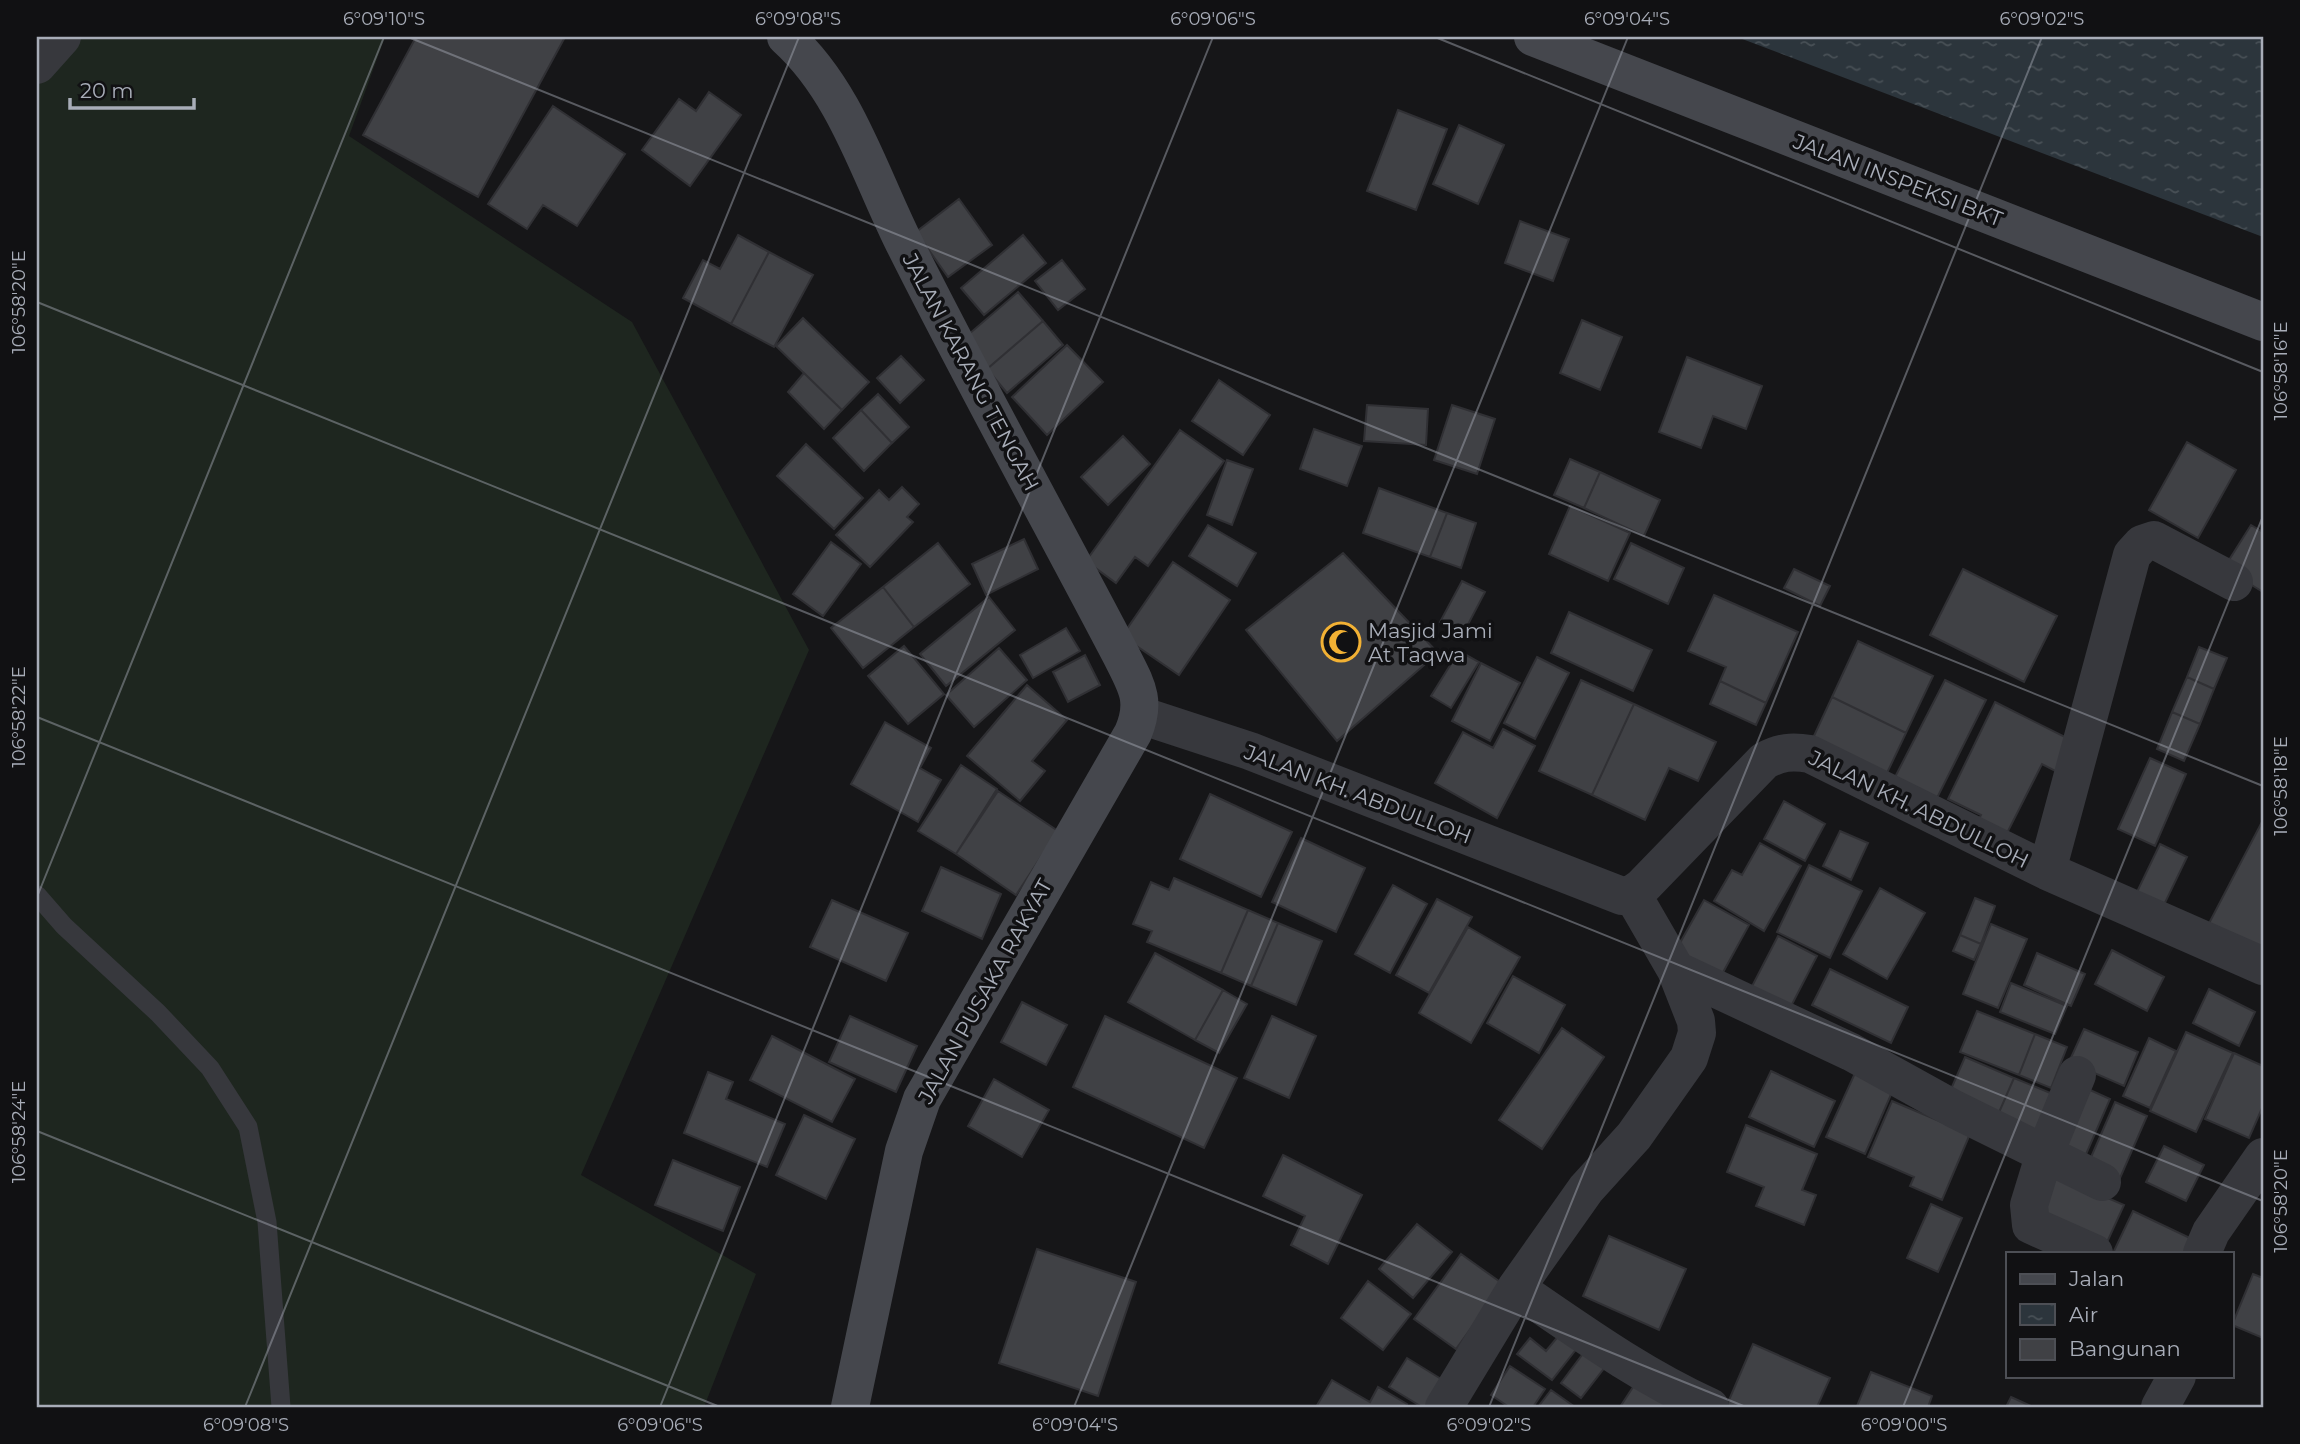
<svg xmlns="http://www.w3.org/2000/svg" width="2300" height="1444" font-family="Montserrat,sans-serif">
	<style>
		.grass { fill: #1e261f }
		.water { fill: url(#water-ripples) }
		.building { fill: #404145; stroke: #303034; stroke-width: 2 }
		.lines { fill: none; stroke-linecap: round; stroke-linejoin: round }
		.lane { stroke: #37383d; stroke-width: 19 }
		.street { stroke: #37383d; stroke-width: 38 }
		.secondary { stroke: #45474d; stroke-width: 38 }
		.ticks { fill: none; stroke: #a8adb8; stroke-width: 2; stroke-opacity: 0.45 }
		.labels { text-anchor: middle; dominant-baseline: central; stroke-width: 7; stroke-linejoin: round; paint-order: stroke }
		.street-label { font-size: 21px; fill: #a8adb8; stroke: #111113 }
		.poi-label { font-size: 21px; fill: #a8adb8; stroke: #111113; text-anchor: start }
		.neatline { fill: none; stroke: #a8adb8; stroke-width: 2.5 }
		.ticks-label { font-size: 18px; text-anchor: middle; fill: #a8adb8 }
	</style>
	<defs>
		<pattern id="water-ripples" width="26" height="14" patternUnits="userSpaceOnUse" patternTransform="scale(1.75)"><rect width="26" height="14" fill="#2c353c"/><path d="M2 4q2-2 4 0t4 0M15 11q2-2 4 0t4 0" fill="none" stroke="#485056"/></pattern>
	</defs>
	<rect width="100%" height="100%" fill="#161618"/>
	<path class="grass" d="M37,37H385L349,136L632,322L809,650L581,1175L756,1274L704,1407H37Z"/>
	<path class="water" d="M1737,37H2263V237Z"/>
	<path class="building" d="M416,37H565L478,197L363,135Z
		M709,92L741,115L690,186L642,150L679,99L696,111Z
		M553,106L625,154L577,226L543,205L527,229L488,204Z
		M1398,110L1447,129L1416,210L1367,191Z
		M1459,125L1504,145L1478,204L1433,184Z
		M959,199L992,245L948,277L916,232Z
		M1520,221L1569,239L1553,281L1505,263Z
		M738,235L769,252L731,324L683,298L703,260L720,269Z
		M1023,235L1046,263L984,315L961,288Z
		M769,252L813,275L774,347L731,324Z
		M1062,260L1085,289L1058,310L1035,281Z
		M1018,292L1043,321L987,369L962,340Z
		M803,318L869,382L842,410L776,346Z
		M1582,320L1622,337L1600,390L1560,373Z
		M1043,321L1063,345L1007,393L987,369Z
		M1067,345L1103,382L1047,435L1012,397Z
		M901,356L924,380L900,403L877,378Z
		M1687,357L1762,386L1746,429L1713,416L1701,448L1659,432Z
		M804,373L842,410L824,429L788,392Z
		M1219,380L1270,415L1243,455L1192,421Z
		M878,394L909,427L892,443L861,410Z
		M1367,405L1428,409L1426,445L1364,441Z
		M1452,405L1495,419L1477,474L1434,460Z
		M861,410L892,443L864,471L833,438Z
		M1314,429L1362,446L1347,486L1300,469Z
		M1180,430L1224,461L1148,566L1135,557L1116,583L1086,561Z
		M1123,436L1150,464L1108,505L1081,477Z
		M2187,442L2236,470L2198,538L2149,510Z
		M806,444L863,498L834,529L777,476Z
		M1570,459L1600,472L1584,508L1554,495Z
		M1227,460L1253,469L1232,525L1207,515Z
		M1600,472L1660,500L1644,536L1584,508Z
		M902,487L919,504L907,517L913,522L870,567L836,535L879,490L889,500Z
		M1379,488L1447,513L1430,557L1363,533Z
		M1570,506L1630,533L1608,581L1549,554Z
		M1447,513L1476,523L1461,568L1430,557Z
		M1208,525L1256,553L1237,586L1189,556Z
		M2251,525L2263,532V592L2224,568Z
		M1024,539L1038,569L986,595L972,564Z
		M831,542L861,564L823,616L793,594Z
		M938,543L970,584L914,627L883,587Z
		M1631,543L1684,568L1668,604L1614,579Z
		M1343,553L1438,653L1337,741L1246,630Z
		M1173,562L1230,600L1179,675L1122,636Z
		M1794,569L1830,586L1820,606L1784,588Z
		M1963,569L2057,616L2024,682L1930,635Z
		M1462,581L1485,592L1463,634L1440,622Z
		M883,587L914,627L863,668L831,628Z
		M1714,595L1798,632L1766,703L1720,681L1726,667L1688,651Z
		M989,597L1015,630L946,686L920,654Z
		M1569,612L1652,650L1633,691L1551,653Z
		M1066,628L1080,651L1033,678L1020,655Z
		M1858,641L1933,676L1906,733L1832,697Z
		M904,646L944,694L908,724L868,676Z
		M2199,647L2227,658L2214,689L2187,677Z
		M999,648L1027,680L974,727L946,695Z
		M1459,651L1479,662L1451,708L1431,696Z
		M1085,655L1100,685L1068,702L1053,672Z
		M1537,657L1569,673L1535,739L1504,723Z
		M1481,663L1520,683L1490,741L1452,721Z
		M2187,677L2214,689L2200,724L2172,712Z
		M1581,680L1634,704L1592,795L1539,771Z
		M1945,680L1986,700L1937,798L1895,777Z
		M1720,681L1766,703L1756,725L1710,704Z
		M1027,685L1067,720L1032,761L1045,771L1020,801L967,756Z
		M1832,697L1906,733L1887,773L1813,738Z
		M1995,702L2079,744L2063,775L2042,764L2002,843L1974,829L1981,815L1948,799Z
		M1634,704L1716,742L1698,781L1669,768L1645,820L1592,795Z
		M2172,712L2200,724L2184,761L2157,749Z
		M885,722L931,748L920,768L941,780L918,822L851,784Z
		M1503,729L1535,746L1497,818L1435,783L1463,732L1493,748Z
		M2150,758L2186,774L2155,846L2118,829Z
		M961,765L997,789L956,854L918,831Z
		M998,791L1058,831L1016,895L956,854Z
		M1210,794L1292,832L1261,897L1180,859Z
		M1784,801L1825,824L1805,861L1764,839Z
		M2263,820V944L2257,956L2206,929Z
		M1840,831L1868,843L1851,880L1823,866Z
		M1301,838L1365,868L1336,932L1272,902Z
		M1760,843L1801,866L1764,931L1714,901L1732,870L1742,875Z
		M2160,844L2187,857L2162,909L2135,896Z
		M1809,865L1862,891L1830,958L1777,932Z
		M941,867L1001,894L982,939L922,911Z
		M1174,878L1248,910L1221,973L1147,942L1152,931L1133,924L1151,882L1169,890Z
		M1393,885L1427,904L1390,973L1355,954Z
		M1880,888L1925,913L1887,979L1843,954Z
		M1975,898L1995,906L1981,944L1960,935Z
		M1437,899L1472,917L1429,993L1396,975Z
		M832,900L908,933L886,981L810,947Z
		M1704,900L1749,925L1721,976L1676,950Z
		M1248,910L1278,923L1251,986L1221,973Z
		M1278,923L1322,941L1296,1005L1251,986Z
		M1991,924L2027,939L1998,1008L1963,994Z
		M1468,927L1520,957L1471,1043L1419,1013Z
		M1960,935L1981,944L1974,960L1953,951Z
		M1778,936L1817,956L1787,1014L1748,994Z
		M2112,950L2164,977L2147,1011L2095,984Z
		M1155,953L1223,990L1195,1040L1128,1002Z
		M2037,953L2085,974L2071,1006L2024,985Z
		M1830,969L1908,1007L1891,1043L1812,1005Z
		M1513,976L1565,1005L1539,1053L1487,1023Z
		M2011,983L2067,1006L2055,1034L2000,1012Z
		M2209,989L2255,1012L2239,1046L2193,1023Z
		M1223,990L1247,1004L1219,1053L1195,1040Z
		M1022,1002L1067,1025L1046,1065L1001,1042Z
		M1977,1011L2035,1034L2019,1075L1960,1052Z
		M850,1016L917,1046L896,1092L829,1062Z
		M1105,1016L1237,1078L1204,1148L1073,1087Z
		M1272,1016L1316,1036L1289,1098L1244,1078Z
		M1562,1028L1604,1057L1542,1149L1499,1120Z
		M2084,1029L2138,1052L2124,1086L2069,1062Z
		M2186,1032L2233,1053L2196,1132L2150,1111Z
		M2035,1034L2067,1047L2051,1088L2019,1075Z
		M772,1036L855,1079L832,1122L750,1080Z
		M2149,1038L2176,1051L2150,1108L2123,1096Z
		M2234,1053L2263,1066V1106L2249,1138L2205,1119Z
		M1965,1057L2014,1078L1997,1117L1948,1096Z
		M1771,1071L1835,1101L1814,1147L1749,1117Z
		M708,1072L733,1082L726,1099L785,1124L767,1167L684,1133Z
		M1855,1073L1893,1090L1865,1154L1826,1137Z
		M2014,1078L2060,1097L2043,1137L1997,1117Z
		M994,1079L1049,1110L1022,1157L968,1126Z
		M2079,1085L2110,1099L2084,1159L2053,1146Z
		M1892,1101L1970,1134L1942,1200L1910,1186L1914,1177L1868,1157Z
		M2115,1102L2147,1116L2117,1185L2085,1171Z
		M804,1115L855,1139L826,1199L776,1175Z
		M1746,1125L1817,1154L1802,1190L1816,1195L1804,1225L1756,1206L1764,1187L1727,1172Z
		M2164,1146L2204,1165L2186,1201L2146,1182Z
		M1283,1155L1362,1195L1328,1264L1291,1245L1305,1216L1263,1196Z
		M673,1160L740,1187L723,1231L655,1205Z
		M2057,1176L2124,1205L2104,1249L2038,1219Z
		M1931,1204L1962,1218L1938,1272L1907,1258Z
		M2133,1211L2192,1239L2185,1253H2113Z
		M1417,1224L1452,1252L1413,1298L1379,1269Z
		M1609,1236L1686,1269L1659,1330L1583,1296Z
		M1037,1249L1136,1282L1098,1396L999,1363Z
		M1461,1254L1503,1284L1456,1349L1414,1319Z
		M2253,1274L2263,1278V1338L2232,1325Z
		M1368,1281L1411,1314L1383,1350L1341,1318Z
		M1560,1334L1578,1347L1552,1380L1517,1354L1530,1338L1546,1351Z
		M1753,1344L1830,1378L1817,1407H1726Z
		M1588,1347L1609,1362L1581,1398L1561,1383Z
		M1407,1358L1446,1382L1430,1407H1422L1389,1387Z
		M1510,1366L1545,1389L1533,1407H1509L1491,1395Z
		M1871,1372L1932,1396L1928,1407L1857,1406Z
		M1639,1378L1683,1407H1620Z
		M1332,1380L1370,1402L1378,1387L1407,1404L1405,1407H1316Z
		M1551,1390L1575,1407H1538Z
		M2011,1397L2033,1407H2006Z"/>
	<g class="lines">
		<path class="lane" d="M37,895L64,926L158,1013L210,1068L248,1127L267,1222L281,1407"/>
		<path class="street" d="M37,65L62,37
			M1140,715L1250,751L1622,896L1632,894L1642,887L1764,761C1780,752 1792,751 1810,754L2047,871L2263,966
			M2047,871L2132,555L2142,544L2154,540L2234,582
			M1676,970L1851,1052L1954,1109L2102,1182
			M2077,1075L2045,1153L2029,1205L2031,1225L2094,1253
			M2202,1253L2211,1232L2263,1157
			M1516,1288C1579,1331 1641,1376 1710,1407
			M1444,1407L1516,1288L1586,1189L1634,1136L1689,1058L1697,1033L1696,1021L1676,970L1632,894
			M2160,1407L2177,1376"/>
		<path class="secondary" d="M786,37C847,92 870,176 906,247C975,385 1050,519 1121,655C1136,685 1147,700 1133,733L922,1099L904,1151L850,1407
			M1533,37L2263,322"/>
	</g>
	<path class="ticks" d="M408,37L2263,786M1435,37L2263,372M37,302L2263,1201M37,717L1746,1407M37,897L384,37M37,1131L720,1407M245,1407L799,37M660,1407L1213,37M1074,1407L1628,37M1489,1407L2042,37M1903,1407L2263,516"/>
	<defs>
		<symbol id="mosque-ring" viewBox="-11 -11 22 22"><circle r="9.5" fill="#111113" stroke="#f2b134" stroke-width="1.5"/><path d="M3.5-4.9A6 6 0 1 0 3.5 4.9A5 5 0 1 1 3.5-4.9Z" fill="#f2b134"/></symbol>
	</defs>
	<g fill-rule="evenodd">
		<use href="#mosque-ring" x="1319" y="620" width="44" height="44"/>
	</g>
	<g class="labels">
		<g class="street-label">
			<text transform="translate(1898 180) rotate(21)">JALAN INSPEKSI BKT</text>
			<text transform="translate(971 372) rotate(62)">JALAN KARANG TENGAH</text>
			<text transform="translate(1358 794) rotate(21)">JALAN KH. ABDULLOH</text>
			<text transform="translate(1919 809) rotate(26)">JALAN KH. ABDULLOH</text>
			<text transform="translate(985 991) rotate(-61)">JALAN PUSAKA RAKYAT</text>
		</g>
		<g class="poi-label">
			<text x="1368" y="630">Masjid Jami<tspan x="1368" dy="24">At Taqwa</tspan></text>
		</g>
	</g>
	<rect width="2300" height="1444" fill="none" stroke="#111113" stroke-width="77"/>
	<rect x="2006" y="1252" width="228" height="126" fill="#111113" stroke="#4d4f55" stroke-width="2"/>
	<rect x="2020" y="1274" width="35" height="10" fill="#45474d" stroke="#4d4f55" stroke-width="2"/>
	<text x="2069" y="1286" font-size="21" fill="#a8adb8">Jalan</text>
	<rect x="2020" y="1304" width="35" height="21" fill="url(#water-ripples)" stroke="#4d4f55" stroke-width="2"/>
	<text x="2069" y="1322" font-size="21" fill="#a8adb8">Air</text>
	<rect x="2020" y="1339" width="35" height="21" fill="#404145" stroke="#4d4f55" stroke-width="2"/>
	<text x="2069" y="1356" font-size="21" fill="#a8adb8">Bangunan</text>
	<path d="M70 98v10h124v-10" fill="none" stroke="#a8adb8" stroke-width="3.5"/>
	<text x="80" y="98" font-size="21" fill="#a8adb8" stroke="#111113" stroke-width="5" paint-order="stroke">20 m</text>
	<rect x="38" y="38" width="2224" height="1368" class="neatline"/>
	<g class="ticks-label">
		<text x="384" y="25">6°09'10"S</text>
		<text x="798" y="25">6°09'08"S</text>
		<text x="1213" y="25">6°09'06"S</text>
		<text x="1627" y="25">6°09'04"S</text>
		<text x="2042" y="25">6°09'02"S</text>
		<text transform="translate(19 302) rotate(-90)" y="6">106°58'20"E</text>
		<text transform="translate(2281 371) rotate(-90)" y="6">106°58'16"E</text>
		<text transform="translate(19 717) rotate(-90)" y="6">106°58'22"E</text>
		<text transform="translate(2281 786) rotate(-90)" y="6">106°58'18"E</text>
		<text transform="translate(19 1132) rotate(-90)" y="6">106°58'24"E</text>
		<text transform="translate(2281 1201) rotate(-90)" y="6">106°58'20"E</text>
		<text x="246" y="1431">6°09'08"S</text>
		<text x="660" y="1431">6°09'06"S</text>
		<text x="1075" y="1431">6°09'04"S</text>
		<text x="1489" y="1431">6°09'02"S</text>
		<text x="1904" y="1431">6°09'00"S</text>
	</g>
</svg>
